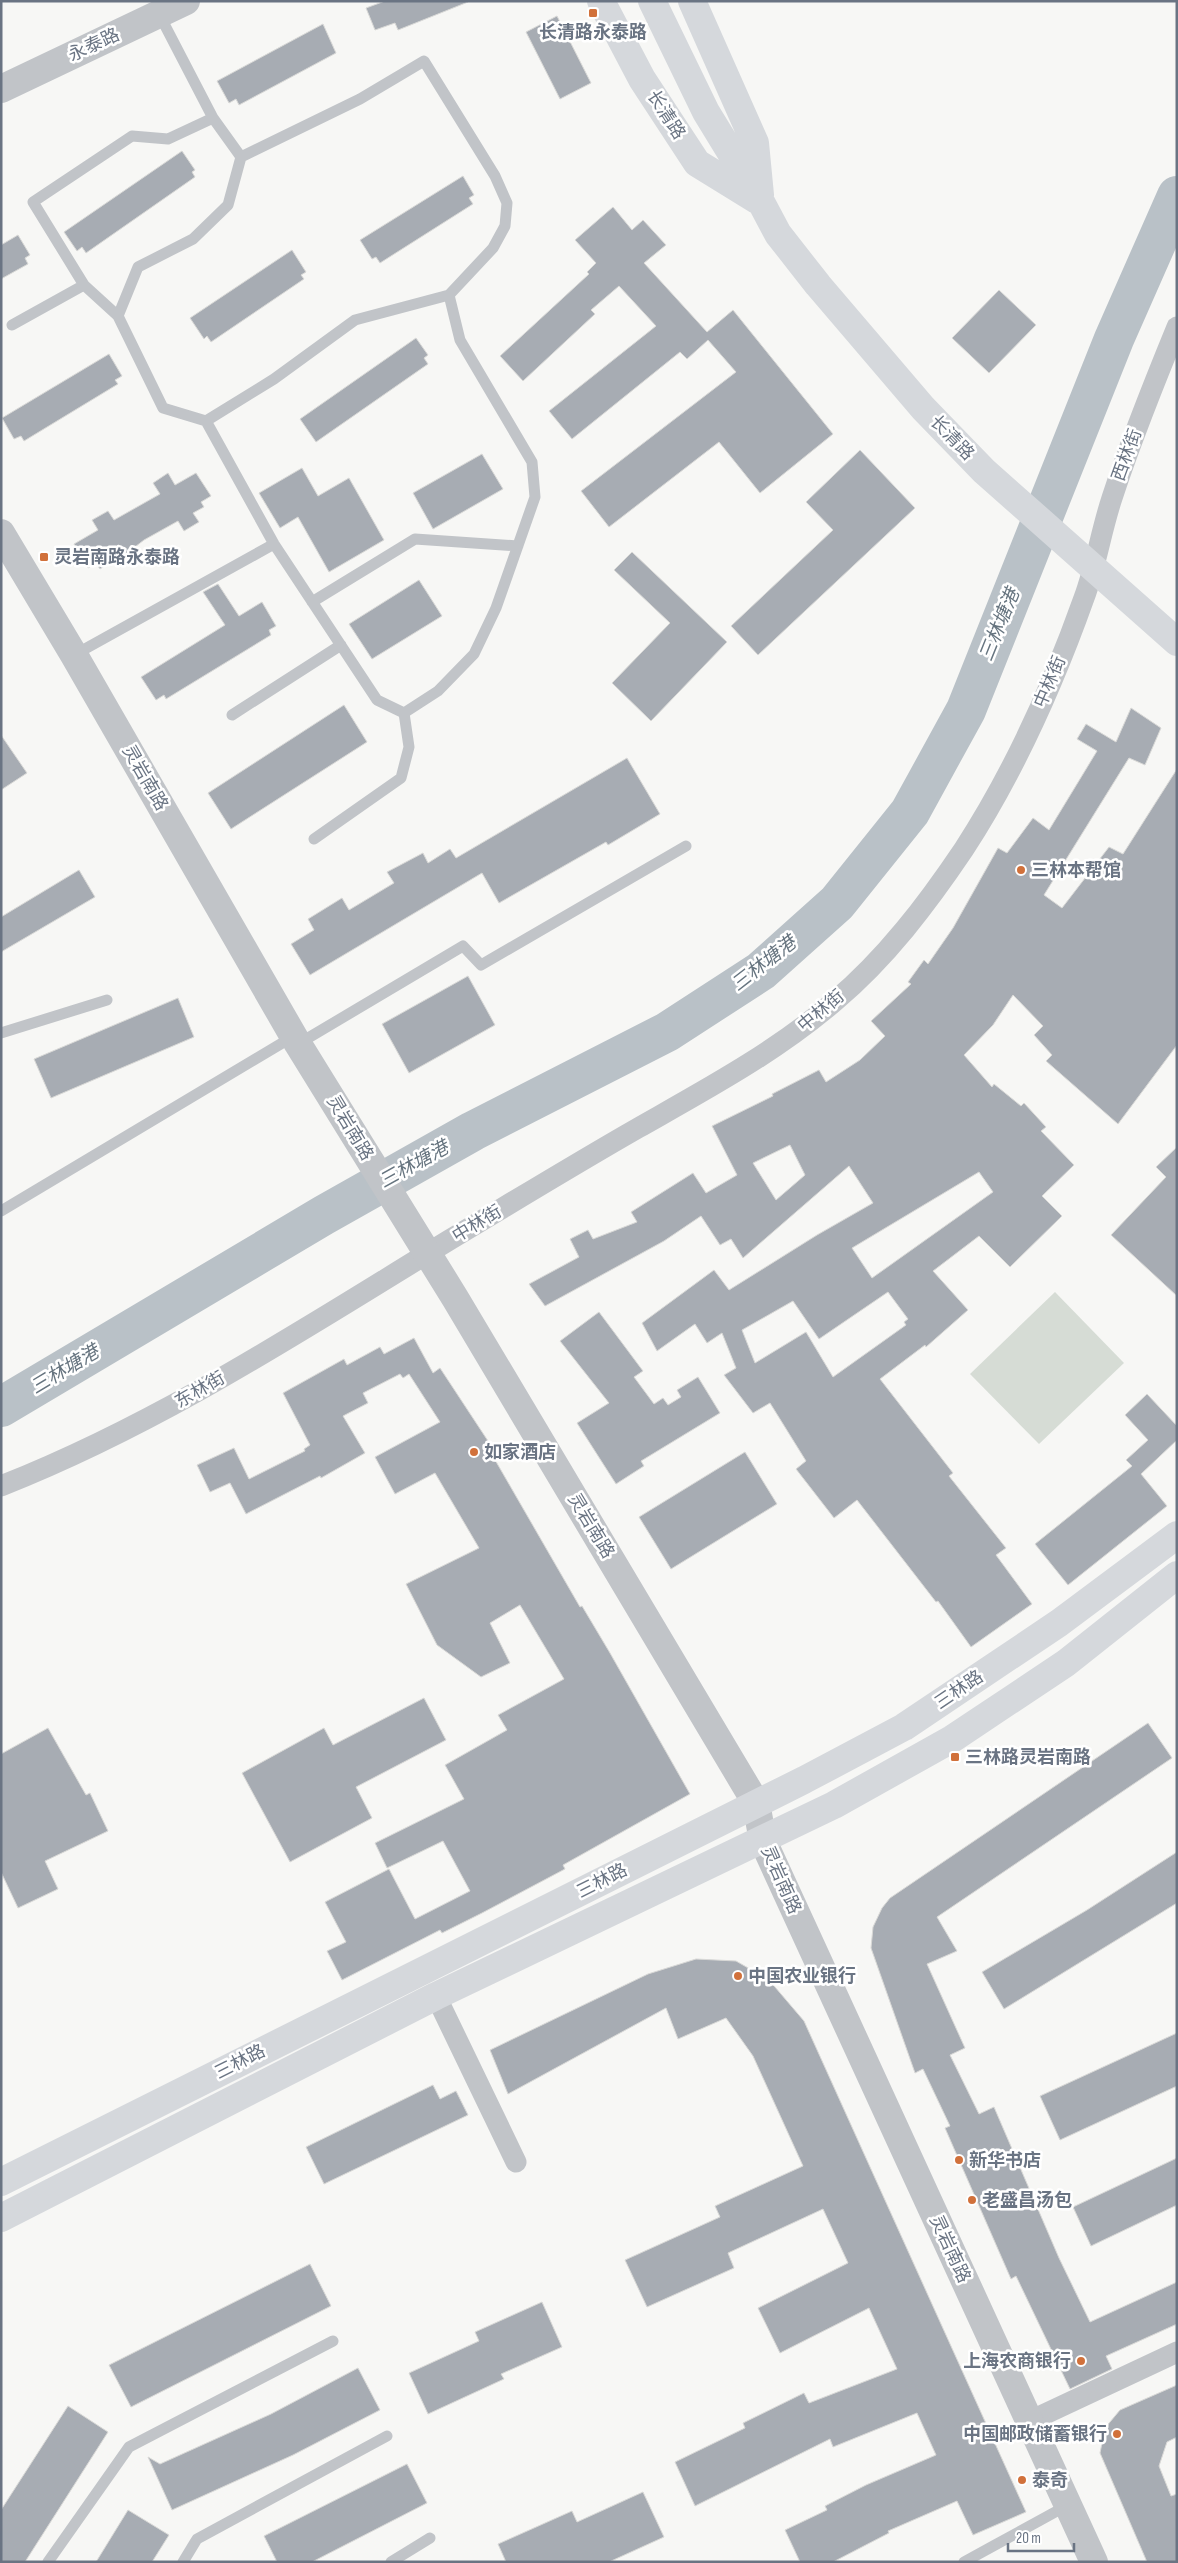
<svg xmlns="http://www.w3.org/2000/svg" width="1178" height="2563" font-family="'Sofia Sans Condensed','Noto Sans SC',sans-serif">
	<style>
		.garden { fill: #d6dcd5 }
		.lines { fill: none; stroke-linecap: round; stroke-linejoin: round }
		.river { stroke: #b9c1c7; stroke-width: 40 }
		.building { fill: #a7acb3; stroke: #d9d9d7; fill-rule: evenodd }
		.service { stroke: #c1c4c8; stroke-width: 11 }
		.minor { stroke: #c1c4c8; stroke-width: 21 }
		.tertiary { stroke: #c1c4c8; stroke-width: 28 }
		.secondary { stroke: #d5d8dc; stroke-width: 28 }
		.poi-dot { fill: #d1713b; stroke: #fff; stroke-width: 2 }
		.labels { text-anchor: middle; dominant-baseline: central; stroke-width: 5; stroke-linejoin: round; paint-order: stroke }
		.poi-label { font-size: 18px; font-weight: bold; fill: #6a7483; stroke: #fff; text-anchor: start }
		.street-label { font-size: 18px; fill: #6a7483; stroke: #fff }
		.water-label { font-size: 19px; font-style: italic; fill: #66747f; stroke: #fff }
	</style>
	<rect width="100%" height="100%" fill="#f7f7f5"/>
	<path class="garden" d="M1055,1292L1124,1363L1039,1444L970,1374Z"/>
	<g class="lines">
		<path class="river" d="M1,1407L324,1215L473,1131L667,1032L761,971L837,903L910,812L966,710L1114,339L1177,196"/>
	</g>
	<path class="building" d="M385,1H467L468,2L398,30L395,23L375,30L366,8Z
		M557,16L591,83L560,99L526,32Z
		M323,24L336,53L239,105L236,99L229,103L217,81Z
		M182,151L195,170L192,172L195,177L86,253L82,247L77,251L64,232Z
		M463,176L474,195L469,198L473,204L380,263L376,257L372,259L360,240Z
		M613,207L632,230L643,220L666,245L644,263L707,332L733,310L833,434L760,493L719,442L609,527L581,491L736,372L708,340L687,359L680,352L572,439L549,411L656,326L619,286L591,310L595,314L523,381L500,356L589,274L587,272L596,263L575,240Z
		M18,235L30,255L25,258L28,264L1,279V245Z
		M292,250L306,272L301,275L304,279L211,342L207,336L204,339L190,318Z
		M999,290L1036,325L989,373L952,338Z
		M416,338L428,355L424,358L428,364L316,442L300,419Z
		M109,354L122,376L115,380L118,384L24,441L21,436L14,439L2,418Z
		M860,450L915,508L758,655L731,626L833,530L806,502Z
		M482,454L503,489L433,529L413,493Z
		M302,468L318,496L349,478L384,540L329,572L298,517L280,528L259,493Z
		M168,473L175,485L196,473L211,496L201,502L204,507L193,513L199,522L184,531L178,521L144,540L131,550L136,557L120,567L115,559L100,569L96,563L88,568L74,544L98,530L92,520L108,511L114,520L160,494L153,483Z
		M632,552L727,642L651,721L612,683L670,623L614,570Z
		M419,580L442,616L372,659L349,624Z
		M218,584L239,616L262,602L276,626L269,630L271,635L166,699L164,695L156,700L141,677L225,625L203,592Z
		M344,705L367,742L231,829L208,793Z
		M1131,708L1161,728L1145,765L1129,758L1044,895L1062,908L1109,847L1123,854L1177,769V1045L1118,1124L1046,1061L1052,1055L1034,1035L1043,1026L1013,995L993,1025L964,1055L992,1087L994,1084L1021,1106L1024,1103L1046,1127L1041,1131L1074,1165L1042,1196L1062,1216L1010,1267L979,1236L933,1271L968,1310L926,1347L925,1345L880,1379L953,1473L949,1476L1006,1548L996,1555L1032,1604L971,1647L938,1601L936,1602L857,1500L834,1518L796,1469L806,1461L770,1403L753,1413L724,1375L736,1368L722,1333L707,1343L695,1324L657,1351L642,1323L714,1270L729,1290L817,1235L873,1203L849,1166L743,1258L731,1239L720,1245L701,1216L664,1241L545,1306L529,1284L579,1257L570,1239L588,1230L593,1239L637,1222L631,1212L693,1173L706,1193L737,1175L712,1126L773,1096L772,1094L819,1070L826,1082L860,1060L885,1036L871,1021L911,984L908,982L924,960L928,964L953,928L998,848L1007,853L1033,818L1049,830L1097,751L1077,739L1086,724L1116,742ZM790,1145L805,1175L776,1200L753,1163ZM979,1172L993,1192L872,1278L852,1248ZM888,1292L908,1319L904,1322L906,1325L833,1377L806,1332L755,1363L742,1330L793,1301L819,1339Z
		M1,735L27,773L1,790Z
		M627,758L660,814L608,845L606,842L499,903L482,873L310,975L291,944L314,930L308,919L342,898L349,910L394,883L387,872L423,853L428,863L450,849L456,858Z
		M79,870L95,897L1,952V917Z
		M468,976L495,1025L409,1073L382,1024Z
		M178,998L194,1037L51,1098L34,1059Z
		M1177,1147V1296L1111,1235L1166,1177L1156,1167Z
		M599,1312L643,1371L634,1377L654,1404L663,1398L668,1405L681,1397L677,1390L698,1377L720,1413L641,1461L644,1466L616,1484L577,1423L609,1403L560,1341Z
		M414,1338L433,1373L440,1368L490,1444L487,1446L580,1607L582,1606L610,1653L690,1794L563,1865L565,1869L482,1913L442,1933L440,1930L342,1980L327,1951L346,1942L325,1902L389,1869L415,1919L470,1891L443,1841L387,1868L375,1843L464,1799L445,1765L507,1730L498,1715L564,1679L520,1605L490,1623L510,1663L481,1677L437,1645L406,1584L479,1548L435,1473L395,1494L375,1457L440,1422L409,1374L403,1378L400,1374L363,1393L368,1403L343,1416L365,1453L321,1478L320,1476L246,1514L230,1483L210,1492L197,1465L234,1448L249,1479L305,1451L304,1449L310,1445L283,1393L344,1359L347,1365L380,1347L384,1354Z
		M1147,1394L1177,1426V1440L1141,1474L1167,1506L1068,1585L1035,1544L1132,1466L1126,1460L1148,1440L1125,1415Z
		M745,1452L777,1504L671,1569L639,1517Z
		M424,1698L446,1740L356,1787L372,1818L290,1862L242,1773L324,1728L333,1745Z
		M1148,1723L1172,1758L937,1917L957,1951L927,1964L965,2048L950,2055L979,2114L994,2107L1059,2258L1090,2322L1177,2282V2324L1106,2356L1112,2369L1070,2389L1016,2276L1011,2279L945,2128L950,2126L923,2069L915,2073L871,1948L873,1927L882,1908L890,1898Z
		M48,1728L86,1795L90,1793L108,1831L45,1861L58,1889L18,1908L1,1872V1754Z
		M1177,1852V1903L1004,2009L982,1972L1087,1910Z
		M696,1959L736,1961L769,1980L804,2021L1026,2512L973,2535L957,2501L888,2531L889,2533L833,2562H800L785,2530L827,2510L825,2506L866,2485L936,2455L917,2413L833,2447L830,2439L695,2506L675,2462L745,2428L743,2423L804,2393L809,2403L897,2369L869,2308L780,2353L758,2308L848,2263L823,2209L728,2253L734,2268L647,2307L625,2260L720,2217L715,2206L803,2166L753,2056L726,2018L678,2039L666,2008L508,2094L490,2050L648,1974Z
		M1177,2033V2086L1060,2140L1040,2096Z
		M433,2085L440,2099L456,2091L468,2115L324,2184L306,2147Z
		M1177,2158V2205L1091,2246L1073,2207Z
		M310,2264L331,2306L131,2407L109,2365Z
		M542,2302L562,2347L501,2374L504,2379L428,2414L409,2373L479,2341L475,2332Z
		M358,2368L380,2410L293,2455L172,2510L148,2457L160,2464L271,2414Z
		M1177,2385V2437L1167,2442L1159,2466L1171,2496L1177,2494V2562H1147L1100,2453L1105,2428L1120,2410Z
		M68,2406L108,2432L25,2562H1V2510Z
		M407,2464L427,2503L312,2562H277L264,2536Z
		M643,2492L664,2537L609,2562H506L498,2544L572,2511L577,2522Z
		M128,2510L169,2535L152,2562H96Z"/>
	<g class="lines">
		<path class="service" d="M213,118L168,139L132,136L33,202L84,285L118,316L163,408L206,421L274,544L377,700L404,713
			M118,316L138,267L193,239L228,205L241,157L213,118L159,14
			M12,325L84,285
			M206,421L274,379L355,320L449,295L493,248L505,226L507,203L495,176L424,61L360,99L241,157
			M312,602L415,539L518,546
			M74,655L274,544
			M232,715L341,645
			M314,839L401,778L409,747L404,713L438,691L474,654L496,608L535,497L532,462L460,340L449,295
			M1,1033L107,1000
			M298,1044L463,946L481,965L686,846
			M1,1211L294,1036
			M48,2562L129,2447L333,2341
			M183,2562L197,2539L387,2436
			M391,2562L430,2538
			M964,2562L1068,2505"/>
		<path class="minor" d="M1,1486C161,1423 305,1328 451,1239C513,1202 575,1164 638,1128C705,1090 776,1052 835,1001C886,958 927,904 964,849C1014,772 1053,685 1084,598C1096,566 1101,531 1112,498C1131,440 1154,383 1177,327
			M436,1996L516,2162
			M1030,2421L1177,2352"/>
		<path class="tertiary" d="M1,89L186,1
			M1,533L74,655L298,1044L455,1298L756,1803L763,1841L1094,2562"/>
		<path class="secondary" d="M601,1L642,79L697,163L757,200
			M652,1L706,112L761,202L778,234L818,285L923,408L984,471L1177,642
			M692,1L755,143L760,195
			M1,2182L804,1780L904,1727L1059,1623L1177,1535
			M1,2218L436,1996L834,1805L952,1739L1066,1663L1177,1575"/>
	</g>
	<g class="poi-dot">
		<rect x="588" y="8" width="10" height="10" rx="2.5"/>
		<rect x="39" y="552" width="10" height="10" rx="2.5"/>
		<circle cx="1021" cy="870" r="5"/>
		<circle cx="474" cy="1452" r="5"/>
		<rect x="950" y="1752" width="10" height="10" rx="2.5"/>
		<circle cx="738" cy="1976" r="5"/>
		<circle cx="959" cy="2160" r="5"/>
		<circle cx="972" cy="2200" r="5"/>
		<circle cx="1081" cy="2361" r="5"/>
		<circle cx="1117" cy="2434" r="5"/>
		<circle cx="1022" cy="2480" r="5"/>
	</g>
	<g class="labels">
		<g class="poi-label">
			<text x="593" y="32" text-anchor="middle">长清路永泰路</text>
			<text x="54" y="557">灵岩南路永泰路</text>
			<text x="1031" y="870">三林本帮馆</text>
			<text x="484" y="1452">如家酒店</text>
			<text x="965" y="1757">三林路灵岩南路</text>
			<text x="748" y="1976">中国农业银行</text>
			<text x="969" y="2160">新华书店</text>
			<text x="982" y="2200">老盛昌汤包</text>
			<text x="1071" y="2361" text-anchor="end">上海农商银行</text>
			<text x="1107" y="2434" text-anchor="end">中国邮政储蓄银行</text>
			<text x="1032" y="2480">泰奇</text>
		</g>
		<g class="street-label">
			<text transform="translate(94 45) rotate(-25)">永泰路</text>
			<text transform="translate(666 115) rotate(57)">长清路</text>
			<text transform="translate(952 438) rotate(46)">长清路</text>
			<text transform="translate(1127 455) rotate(-70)">西林街</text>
			<text transform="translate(1050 682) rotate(-67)">中林街</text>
			<text transform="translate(145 778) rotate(60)">灵岩南路</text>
			<text transform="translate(821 1011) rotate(-40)">中林街</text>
			<text transform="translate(350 1128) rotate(59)">灵岩南路</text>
			<text transform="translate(477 1224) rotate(-31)">中林街</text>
			<text transform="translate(200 1390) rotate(-30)">东林街</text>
			<text transform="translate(591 1526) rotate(59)">灵岩南路</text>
			<text transform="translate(959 1690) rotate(-34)">三林路</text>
			<text transform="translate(781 1880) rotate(66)">灵岩南路</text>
			<text transform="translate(602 1881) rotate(-27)">三林路</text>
			<text transform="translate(240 2062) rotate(-27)">三林路</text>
			<text transform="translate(950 2249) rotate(65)">灵岩南路</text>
		</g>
		<g class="water-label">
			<text transform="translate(1000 625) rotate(-68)">三林塘港</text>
			<text transform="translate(764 964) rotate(-38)">三林塘港</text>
			<text transform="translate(414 1165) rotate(-29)">三林塘港</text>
			<text transform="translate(65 1370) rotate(-31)">三林塘港</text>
		</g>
	</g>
	<rect width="1178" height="2563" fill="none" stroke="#6a7483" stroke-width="5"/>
	<path d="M1008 2543v8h66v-8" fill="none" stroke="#6a7483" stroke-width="2.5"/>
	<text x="1016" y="2543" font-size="15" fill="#6a7483" stroke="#ffffff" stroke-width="4" paint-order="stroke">20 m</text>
</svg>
